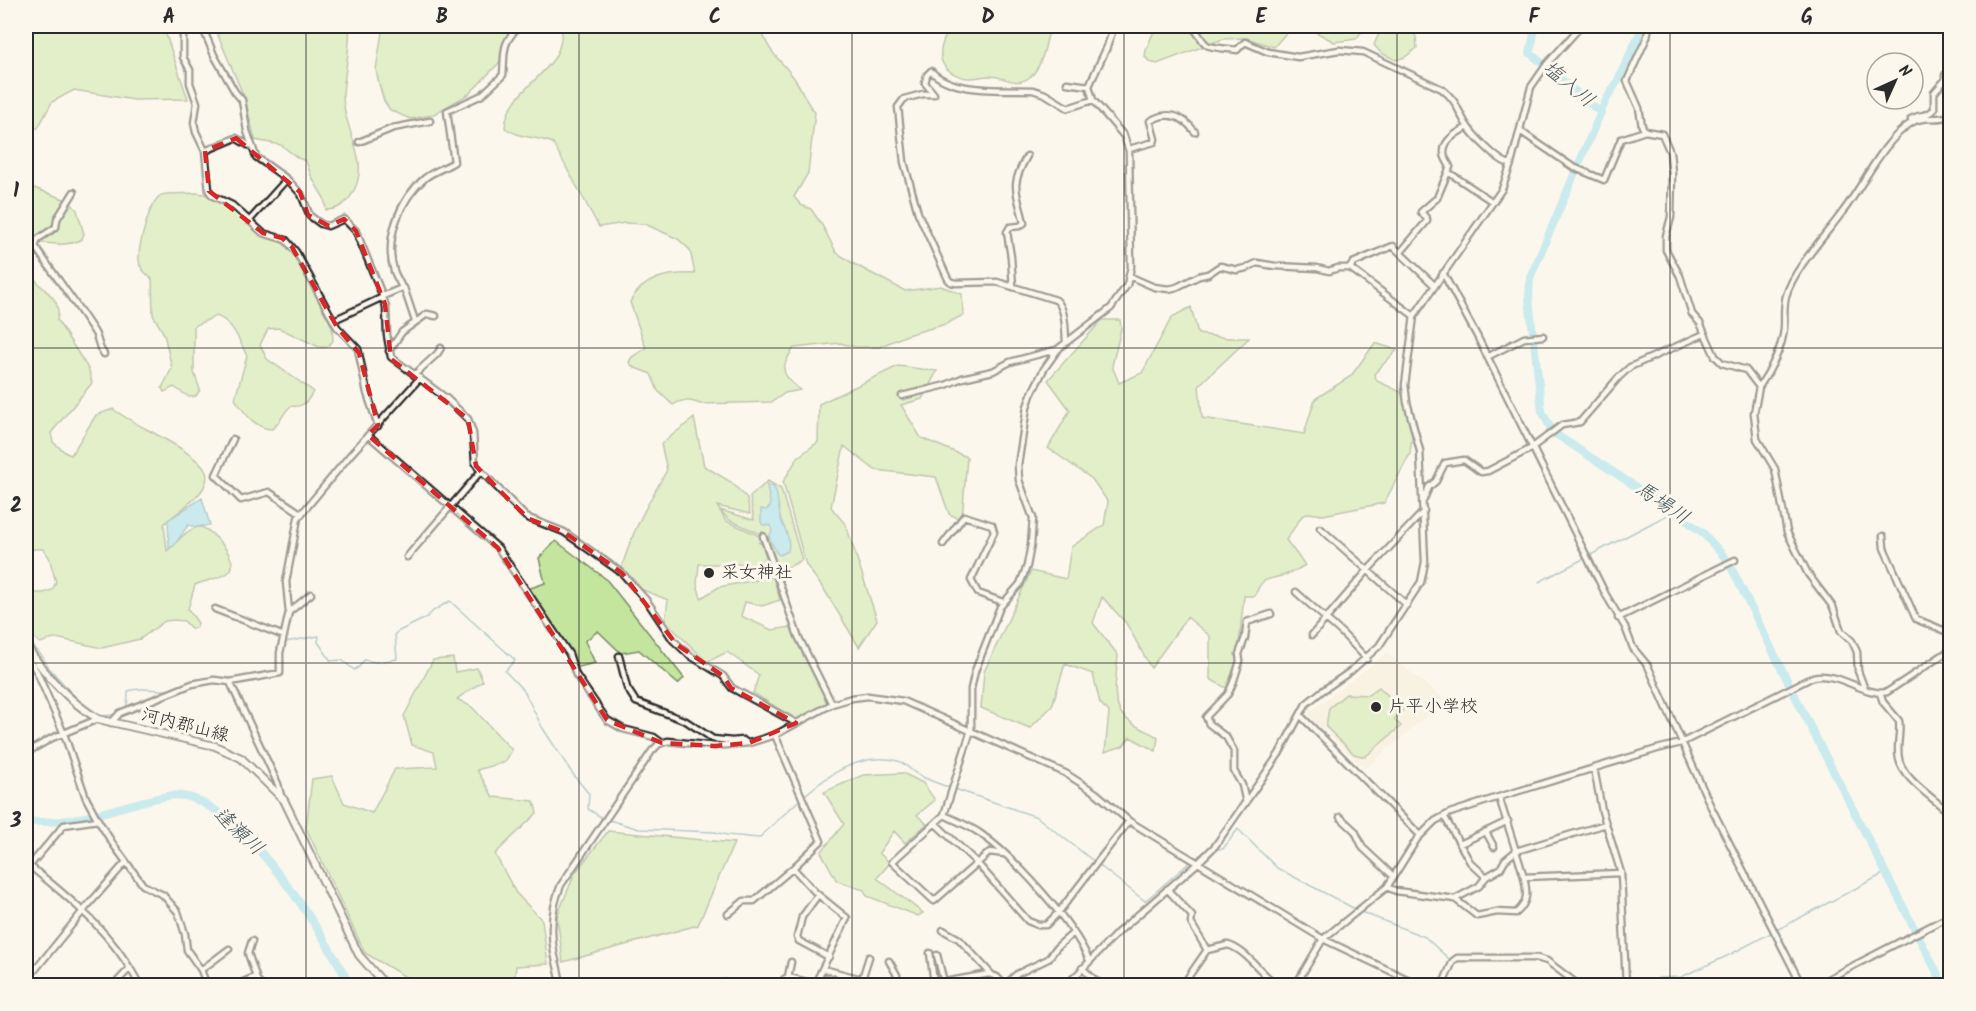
<svg xmlns="http://www.w3.org/2000/svg" width="1976" height="1011" font-family="Kalam,'Klee One',sans-serif">
	<style>
		.built { fill: #f6ead5 }
		.green { fill: #c4e59e; stroke: #788864; stroke-width: 1.5 }
		.water { fill: #8fdaef; stroke: #6794a1; stroke-width: 1.5 }
		.lines { fill: none; stroke-linecap: round; stroke-linejoin: round }
		.stream { stroke: #6794a1; stroke-width: 1.5 }
		.river { stroke: #8fdaef; stroke-width: 8 }
		.minor-casing { stroke: #2b2b2b; stroke-width: 9 }
		.major-casing { stroke: #2b2b2b; stroke-width: 10 }
		.minor { stroke: #fbf7ec; stroke-width: 4.5 }
		.major { stroke: #fbf7ec; stroke-width: 6 }
		.marked { fill: none; stroke: #d62828; stroke-width: 4.5; stroke-dasharray: 12 8; stroke-linejoin: round }
		.grid { fill: none; stroke: #2b2b2b; stroke-width: 1.5; stroke-opacity: 0.55 }
		.poi-dot { fill: #2b2b2b; stroke: #fbf7ec; stroke-width: 2 }
		.labels { text-anchor: middle; dominant-baseline: central; stroke-width: 6; stroke-linejoin: round; paint-order: stroke }
		.poi-label { font-size: 18px; fill: #2b2b2b; stroke: #fbf7ec; text-anchor: start }
		.street-label { font-size: 18px; fill: #2b2b2b; stroke: #fbf7ec }
		.water-label { font-size: 20px; font-style: italic; fill: #44575c; stroke: #fbf7ec }
		.neatline { fill: none; stroke: #2b2b2b; stroke-width: 2 }
		.grid-label { font-size: 20px; text-anchor: middle; font-weight: bold; fill: #2b2b2b }
	</style>
	<rect width="100%" height="100%" fill="#fbf7ec"/>
	<filter id="ink" filterUnits="userSpaceOnUse"><feTurbulence type="fractalNoise" baseFrequency=".0167" numOctaves="2"/><feDisplacementMap in="SourceGraphic" scale="12" xChannelSelector="R" yChannelSelector="G"/><feConvolveMatrix kernelMatrix="1 2 1 2 8 2 1 2 1" color-interpolation-filters="sRGB"/></filter>
	<g filter="url(#ink)">
		<path class="built" d="M1387,653L1445,700L1365,769L1307,714Z"/>
		<path class="green" d="M26,26H163L188,99L134,100L74,90L52,102L38,128L26,129Z
			M214,26H349C351,49 344,72 343,95C343,119 356,140 359,163C361,184 349,210 326,210L324,198L312,178L306,161L298,158L281,145L255,140L245,99Z
			M383,26H515L507,36L503,56L498,64L469,94L432,115L410,119L390,110L384,101L379,84L376,70Z
			M562,26H761C767,55 784,61 798,84C804,94 806,103 815,112L808,173L794,197L801,205L811,209L822,225L836,252L854,264L905,291L941,286L962,294L963,315L946,324L907,335L879,347H855L840,343L794,348C779,369 781,374 800,390L785,393L772,402L700,404C690,400 682,399 673,405L658,391L651,374L633,367L629,362L632,357L646,348L630,302C643,277 668,273 695,274L690,250L678,239L645,224L625,223L599,227L553,143C535,136 521,139 505,128C506,97 540,81 555,57C561,47 562,37 562,26Z
			M951,26H1050C1046,41 1043,67 1030,77C1016,88 1004,76 990,76C981,76 971,80 962,77C933,68 938,47 951,26Z
			M1156,26H1292L1274,47L1246,38L1223,39L1157,64L1150,62L1145,57L1146,50Z
			M1305,26H1366L1356,39L1334,42Z
			M1378,26H1411L1416,37L1417,48L1405,57L1396,60L1381,53L1374,45L1380,31Z
			M26,185L69,201L77,210L84,234L81,240C58,250 44,238 26,246Z
			M196,193L205,194L233,210L264,235L283,243L291,250L332,325L333,341L327,347H319L279,328L268,329L260,345L267,359L313,391C309,401 302,408 291,406C282,413 281,423 272,429C255,429 244,412 235,399L247,356C240,342 233,321 216,316L194,326V372L200,390L196,396L189,397L174,387L164,392L162,388L172,368L164,334L153,315L152,279C146,273 139,269 139,260C138,248 150,198 162,195C166,193 189,194 196,193Z
			M26,266C30,272 35,281 41,286C53,297 61,303 57,320L89,370L92,383L51,433L53,442L66,453L71,455L96,415L113,409C134,426 197,450 206,472C208,478 206,484 202,490C196,500 175,514 164,524L167,551C176,544 188,527 200,527C209,527 242,560 229,572C221,579 205,580 195,585L188,609L198,623L197,627L192,629L184,621L175,620L165,621L140,639L102,648L56,638L40,643L26,631V593H44L52,590L56,582L49,557L43,549H34L26,553V460L28,456L26,454Z
			M1191,307L1198,334L1229,338H1249L1199,385L1202,418L1304,434L1315,399L1351,376L1375,343L1397,350L1374,374L1377,381L1401,392L1413,429L1410,454L1384,503L1323,515L1309,513L1302,516L1286,540L1305,565C1297,570 1290,574 1281,576C1265,581 1262,577 1255,596H1244L1237,662L1226,688L1210,679V636L1187,617L1151,668L1126,623L1102,597L1093,623L1118,655C1117,673 1111,697 1121,713C1129,724 1147,731 1158,737L1156,751L1130,737L1123,746L1105,752L1109,712L1100,703L1093,674L1065,664L1052,706L1030,728L981,708L984,672L1031,571L1066,579L1071,547L1104,525L1108,502L1092,479L1048,448L1070,410L1048,380L1102,320H1120L1121,329L1112,366L1119,383L1142,373L1172,317Z
			M898,366L937,371L922,399L901,405L921,438L967,457L962,520L949,514L936,477L875,470L844,446L831,507L846,525L877,620L859,647L825,591L806,565L783,482L798,457L818,442L819,404Z
			M694,418L704,466L731,482L747,498L750,514L717,506L726,521L760,536L762,543L758,542L764,545L761,534L729,520L720,510L754,520L750,497L768,481L781,489L802,560L777,573L763,568L764,559L760,564H699L697,584L701,598L719,587L773,577L780,600L762,606L745,602L741,616L772,630L791,627L830,702L800,722L753,693L759,675L727,652L707,662L665,621L668,600L633,586L622,567C632,531 648,503 667,470L661,444Z
			M556,541L606,579L684,678L678,684L639,650L621,653L598,631L585,641L595,663L575,668L528,589L545,583L539,558Z
			M453,658L455,672L477,668L483,681L457,699L472,707L512,750L505,762L477,770L493,797L534,801L537,813L495,854L516,893L542,920L548,964L516,966L514,984L453,986L447,983L438,985H419L365,953L306,828L312,779L332,776L344,803L372,813L395,769L437,767L434,752L412,745L404,716L433,660Z
			M1379,687L1403,710L1394,720L1401,726L1365,757L1354,754L1326,727L1329,708L1346,694L1368,695Z
			M903,773L923,783L935,800L917,815L927,824L905,843L894,831L879,853L890,863L877,878L923,913L918,916L867,896L864,890L837,881L821,852L844,824L824,792L863,775Z
			M608,831L734,843L698,925L563,962L557,916L575,873Z"/>
		<path class="water" d="M767,485L774,487C779,497 778,512 781,520C785,529 791,540 788,551L780,555L776,552L769,537L772,531L771,526L763,525L761,522V509L766,510L770,507C771,498 767,493 767,485Z
			M202,498L210,525L197,527L188,525L174,546L169,548L168,520Z"/>
		<g class="lines">
			<path class="stream" d="M1539,582L1673,512
				M26,638L42,656L49,668L81,703
				M285,642L319,636L318,642L331,661L342,660L354,670L359,667L364,660L376,662L397,659L395,634L397,632L426,618L433,611L450,601L515,660L505,671L524,691L542,727L572,773L589,794L588,809L604,819
				M277,671V646L280,642
				M216,678H235L259,675
				M97,715C106,717 119,715 126,707C128,704 128,695 128,691C142,686 153,691 167,690C181,688 194,680 209,679
				M955,789L1037,817L1145,901L1190,862
				M609,820L639,829L715,832L727,835L759,838C795,806 843,746 898,761C905,763 910,770 917,774C927,780 939,784 951,788
				M1215,849H1223L1238,829L1277,868L1357,910
				M1194,859L1207,850
				M1361,912L1425,937L1450,960
				M1455,961L1489,960
				M1544,962L1552,968
				M1561,974L1571,982
				M1650,986L1658,978L1681,977L1729,955L1885,873"/>
			<path class="river" d="M1528,26L1534,34L1530,53L1601,113
				M1643,26L1617,82L1606,100L1530,278L1529,299L1542,411L1550,427L1557,435L1679,515L1703,533L1728,561L1811,728L1944,986
				M26,821C75,827 121,804 168,796C231,784 326,936 350,986"/>
			<defs>
				<path id="minor" d="M183,26V57L190,70V83L197,103L194,123L196,132L205,151
					M202,26L214,55L235,92L242,100L247,131L256,157L287,179L301,194L310,216L321,224L328,226L344,219L356,231L383,297L386,307L387,335L391,357L446,398L468,419L473,433L475,462L479,469L526,517L564,532L622,573L647,601L673,640L689,655L723,676L732,688L796,723
					M1190,26C1199,31 1200,40 1207,45C1211,48 1231,49 1237,50L1245,42L1268,52L1298,57L1339,50L1363,52L1442,89C1458,102 1456,108 1466,124C1472,134 1499,163 1511,164
					M1649,26L1647,37L1627,81L1639,108L1642,126L1645,131L1662,134L1670,152L1672,173L1671,217L1666,236V250L1680,276L1692,314L1700,323L1715,356L1722,363L1746,370L1759,387L1754,413L1757,439L1775,469L1787,532L1808,574L1833,607L1841,631L1852,641L1857,652L1858,671L1864,687
					M1067,83L1089,86
					M1913,122L1911,119C1919,114 1928,117 1934,109V93L1945,80V75
					M1520,131L1573,167L1604,180L1621,139L1645,131
					M359,142L393,128L430,121
					M251,144L248,145L236,138L205,151L209,191L213,196L232,205L263,233L286,240L296,252L337,327L358,349L367,393L378,426
					M1129,149L1154,142L1155,139L1150,121C1168,110 1183,116 1195,132
					M1448,172L1493,202
					M74,192L57,219L56,227L38,239L35,246C54,275 76,303 95,333C99,340 98,348 104,354
					M249,221L287,179
					M1401,252L1427,221V219L1421,212L1437,198L1450,167C1448,162 1444,158 1444,153C1443,140 1458,132 1468,127
					M1350,268L1353,263L1393,246L1434,285
					M1443,273L1477,336L1606,595L1625,627L1633,648L1648,666L1711,807L1802,986
					M1129,276L1154,287L1169,289L1177,287L1199,276L1208,274L1220,266L1237,270L1246,268L1257,263L1275,266L1317,268L1329,271L1338,268H1350L1414,316
					M1013,287L1011,257L1007,232L1010,227L1020,226L1024,223C1017,190 1009,188 1027,156
					M404,288L415,321
					M383,296L402,288C400,282 396,277 394,271C384,239 400,199 425,178C434,171 445,168 454,162L447,111L482,95L503,75C505,50 501,45 519,26
					M334,320L383,297
					M1066,341C1065,328 1066,309 1056,300L997,282L956,283L951,282L948,279L918,213L904,162L898,107L904,99L923,94H934L925,83L927,75L931,71C952,94 1004,89 1033,90L1045,94L1068,108L1093,100
					M389,351L402,332L427,314L436,316
					M1487,357L1524,338L1543,336
					M414,375L437,354L441,348
					M1759,387C1770,371 1783,347 1784,328C1785,318 1783,307 1786,296C1794,268 1827,234 1844,210C1864,184 1883,141 1911,123C1923,115 1937,121 1950,116
					M902,396L946,385L962,378L993,371L1010,362L1059,349
					M368,435L498,548L569,654L576,675L607,720L623,729L654,737L662,743
					M233,439L216,475L241,500L269,492L302,514
					M1423,501L1429,487L1436,481L1445,463L1464,460L1481,472L1488,471L1530,449L1562,425L1580,422L1619,377L1630,367L1704,334
					M1320,528L1407,605
					M763,536L798,636L832,704
					M1883,536L1884,548L1916,619L1950,633
					M943,544L964,516L992,525L994,532L971,580L978,593L1003,602
					M407,557L481,471
					M1296,592L1342,633L1367,659
					M215,609L284,636
					M289,612L311,594
					M1618,618L1735,560
					M1312,635L1368,570L1424,511
					M29,650L27,656L37,672L64,734L86,798L98,820L113,844L143,885L163,895L178,912L185,934L187,950L201,970L207,986
					M619,656L627,688L636,702L686,721L713,739L732,741L743,740L747,743
					M230,682L278,784L281,796
					M1880,693L1883,702L1899,721C1901,733 1896,746 1899,759C1903,780 1936,799 1950,814
					M1300,715L1420,835
					M111,723L120,713L192,684L214,680L230,682L280,673V653L289,612L286,582L298,518L351,454L420,378
					M775,735L821,841L793,868L816,893L847,918L814,986
					M26,751L31,750L52,738L98,719
					M1594,768L1602,811L1621,873L1626,986
					M1499,797L1524,877L1621,873
					M1246,803L1242,785L1234,771V751L1226,737L1209,724L1206,717L1228,694L1233,683L1240,661L1239,654L1245,638L1247,622L1271,614
					M944,815C957,821 970,826 981,834C1016,859 1072,921 1089,960
					M1444,816L1470,862L1486,877
					M1340,817L1355,831L1363,848L1393,876
					M936,824L977,863L1028,921L1038,925H1046L1058,913L1129,821
					M1486,832L1494,847
					M1460,844L1508,821
					M1004,854L990,852L934,901L892,862L944,815L971,730V689L975,671L1000,607L1020,584L1027,566L1031,545L1033,518L1019,480L1018,465L1027,407L1031,395L1044,369L1059,348L1111,308L1127,285L1131,267L1129,151L1124,136L1093,100L1089,86L1107,47L1114,26
					M26,863C70,898 114,934 140,986
					M26,870L64,825L98,820
					M1387,887L1396,891L1455,899L1479,886L1486,877L1500,869L1505,860L1516,851L1606,824
					M1167,889L1192,916L1191,923L1207,950
					M818,895L802,917L797,937L799,941L829,957
					M1455,899L1477,916L1497,912L1516,913C1529,902 1527,892 1524,877
					M728,914L744,901H754L793,868
					M943,930L959,939L992,975
					M252,941L248,953L256,977
					M930,953L934,983
					M937,955L944,982
					M889,961L897,975V986
					M791,962L788,977L815,984
					M1082,968L1096,981L1106,986
					M823,969L889,986
					M201,970L229,949
					M1073,978L1081,986
					M862,979L869,957
					M26,981L83,911L126,862
					M724,983L733,986
					M1005,985L1017,974L1048,959L1057,947L1072,934
					M113,986L130,968
					M234,986L255,977L261,986
					M561,986C560,974 556,963 554,952C550,929 552,906 561,885L652,751L659,744L668,741L715,746L749,743L775,735L832,704L852,698L868,696L903,701L1065,773L1096,793L1129,821L1323,939L1422,986
					M782,986L784,979L788,977
					M908,986L939,983L989,974L997,977L1005,986
					M1066,986L1117,933L1198,863L1215,846L1279,754L1306,704L1322,691L1351,671L1379,646L1421,582L1425,562L1420,451L1407,402L1405,385L1414,316L1502,189L1511,164L1531,87L1547,64L1581,26
					M1182,986L1207,950L1228,945C1248,951 1261,975 1279,986
					M1295,986L1323,939L1387,887L1417,839L1435,821L1450,813L1499,797L1657,749L1681,743L1813,677C1840,671 1865,697 1887,692L1950,650
					M1442,986L1453,961L1457,958H1537L1547,961L1580,986
					M1814,986L1950,916"/>
				<path id="major" d="M26,645C44,674 69,701 98,719L215,746L241,758L284,800L359,955L386,986"/>
			</defs>
			<use href="#minor" class="minor-casing"/>
			<use href="#major" class="major-casing"/>
			<use href="#minor" class="minor"/>
			<use href="#major" class="major"/>
		</g>
	</g>
	<path d="M0 0H1976V1011H0ZM236,138L300,192L308,215L329,226L344,219L356,231L385,304L391,359L468,419L476,466L506,497L529,519L564,532L622,573L676,644L723,676L731,688L796,723L749,743L715,746L662,743L607,720L498,548L368,435L378,425L359,353L337,327L292,247L282,238L263,233L209,191L205,151Z" fill="#fbf7ec" fill-opacity=".55" fill-rule="evenodd"/>
	<path class="marked" d="M236,138L300,192L308,215L329,226L344,219L356,231L385,304L391,359L468,419L476,466L506,497L529,519L564,532L622,573L676,644L723,676L731,688L796,723L749,743L715,746L662,743L607,720L498,548L368,435L378,425L359,353L337,327L292,247L282,238L263,233L209,191L205,151Z"/>
	<path class="grid" d="M306,26V986M579,26V986M852,26V986M1124,26V986M1397,26V986M1670,26V986M26,348H1950M26,663H1950"/>
	<g class="poi-dot">
		<circle cx="709" cy="573" r="6"/>
		<circle cx="1376" cy="707" r="6"/>
	</g>
	<g class="labels">
		<g class="poi-label">
			<text x="721" y="573">采女神社</text>
			<text x="1388" y="707">片平小学校</text>
		</g>
		<g class="street-label">
			<text transform="translate(185 726) rotate(14)">河内郡山線</text>
		</g>
		<g class="water-label">
			<text transform="translate(1568 85) rotate(40)">塩入川</text>
			<text transform="translate(1662 504) rotate(34)">馬場川</text>
			<text transform="translate(238 832) rotate(43)">逢瀬川</text>
		</g>
	</g>
	<rect width="1976" height="1011" fill="none" stroke="#fbf7ec" stroke-width="66"/>
	<g transform="translate(1895 81) rotate(45)"><circle r="28" fill="#fbf7ec" stroke="#a8a59f" stroke-width="1.5"/>
	<path d="M0-4.5L10 22L0 15L-10 22Z" fill="#2b2b2b"/>
	<text y="-9" font-size="16" font-weight="bold" text-anchor="middle" fill="#2b2b2b">N</text>
	</g>
	<rect x="33" y="33" width="1910" height="945" class="neatline"/>
	<g class="grid-label">
		<text x="169" y="23">A</text>
		<text x="442" y="23">B</text>
		<text x="715" y="23">C</text>
		<text x="988" y="23">D</text>
		<text x="1261" y="23">E</text>
		<text x="1534" y="23">F</text>
		<text x="1807" y="23">G</text>
		<text x="16" y="197">1</text>
		<text x="16" y="512">2</text>
		<text x="16" y="827">3</text>
	</g>
</svg>
